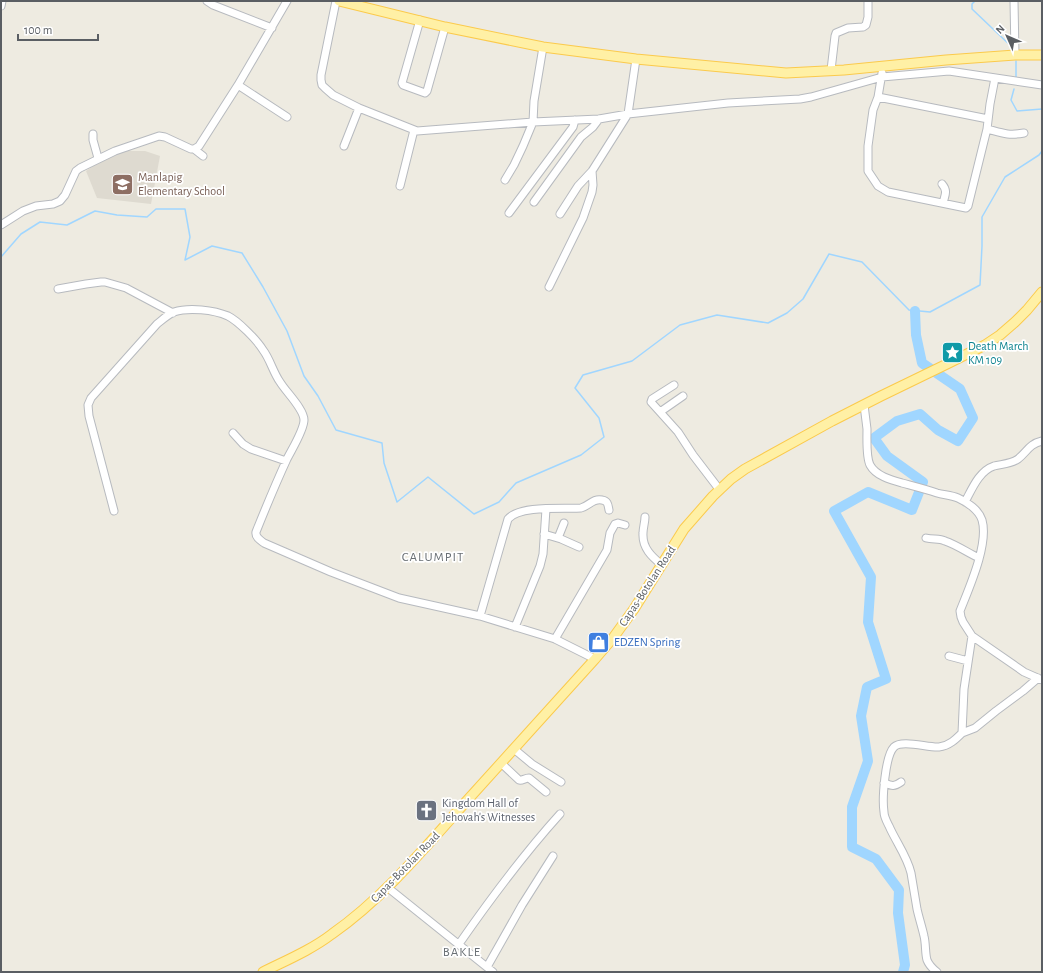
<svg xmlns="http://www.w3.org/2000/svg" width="1043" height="973" font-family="'Alegreya Sans',sans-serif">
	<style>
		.education { fill: #dedad0 }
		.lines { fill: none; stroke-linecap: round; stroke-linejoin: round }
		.stream { stroke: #a0d6ff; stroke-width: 1.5 }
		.river { stroke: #a0d6ff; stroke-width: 10 }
		.minor-casing { stroke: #b7babf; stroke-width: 9 }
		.major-casing { stroke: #fbca4c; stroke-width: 11 }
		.minor { stroke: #fff; stroke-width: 7 }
		.major { stroke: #fff0a5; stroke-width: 9 }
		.labels { text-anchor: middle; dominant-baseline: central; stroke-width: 3.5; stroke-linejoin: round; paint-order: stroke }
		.education-label { font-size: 12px; fill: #785e54; stroke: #fff; text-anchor: start }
		.culture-label { font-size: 12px; fill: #0d838f; stroke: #fff; text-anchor: start }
		.street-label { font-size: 12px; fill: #5a5e63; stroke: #fff }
		.shop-label { font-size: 12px; fill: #366cbe; stroke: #fff; text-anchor: start }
		.worship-label { font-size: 12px; fill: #5b616d; stroke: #fff; text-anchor: start }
		.neighbourhood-label { font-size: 13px; letter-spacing: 1px; fill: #6a7075; stroke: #fff }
	</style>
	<rect width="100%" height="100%" fill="#eeebe1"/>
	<path class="education" d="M115,151H145L160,156L151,204L97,198L86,171Z"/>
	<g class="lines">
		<path class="stream" d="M975,1L972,4V9L1013,48
			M1016,78V61
			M1014,89L1011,100L1017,111L1042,109
			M1,257L21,234L40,222L67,225L95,211L117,215L147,217L156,209H185L190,237L185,260L212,246L242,253L263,287L287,331L304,376L318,396L336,430L382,443L384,463L397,502L428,477L474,514L499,502L516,483L581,455L604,437L599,418L575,388L583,375L632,361L680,325L717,315L768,323L787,313L803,299L829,254L862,262L909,310L930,312L980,285L982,246V217L1005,177L1039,155L1042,151"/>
		<path class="river" d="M903,972L905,965L898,913L899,890L876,859L852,847V807L868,761L861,716L867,687L886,679L868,622L871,577L834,511L868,492L912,510L923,482L887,456L874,438L897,421L920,414L938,430L958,441L973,418L960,389L922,363L916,335L915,311"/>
		<defs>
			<path id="minor" d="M207,1L213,5L272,28
				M336,1L321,75V80L322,85L325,88L333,95L359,108L417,131L533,122L599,119L628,114L728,103L800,99L811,97L882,77L949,71L1042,85
				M1014,1L1015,55
				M1,6L2,1
				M420,20L402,83L403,85L425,93L427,91L445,27
				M831,70L835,36L836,33L848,28L863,27L866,25L868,17V1
				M882,73L878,97L873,110L868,146V171L878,186L888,192L966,208L968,206L987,129L990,104L995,78
				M238,85L287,117
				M878,97L988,119
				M987,129C1002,133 1008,136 1024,133
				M93,134V140L98,158
				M344,146L359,108
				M194,149L203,156
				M505,180L514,165L523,146L533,122L534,101L543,47
				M942,184C948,191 945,195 943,203
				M400,186L414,130
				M534,202L581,137L593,127L599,119
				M509,213L573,127L575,120
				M560,214L578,186L592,171
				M1,225L23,211L36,206L53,204L60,201L65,195L76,171L80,168L115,151L159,136L165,137L191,149H194L199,146L238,85L287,1
				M549,287L583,218L592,192L593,185L592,171L628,114L636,59
				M58,289L86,284L101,282H105L126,288L173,313
				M674,385L652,399L651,402L678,432L693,455L719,489
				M864,405C865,413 866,421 867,429C867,440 866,457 870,465C876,476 891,480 902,483C913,486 925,489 937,493C944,495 951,495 958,498C967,502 979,510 982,520C989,544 969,588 960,611L961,617L963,622L972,636L1024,672L1042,680
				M660,412L683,396
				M233,433L243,444L251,449L286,461
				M965,502C972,489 979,471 994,466C1002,464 1011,464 1018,459C1027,452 1029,444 1042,441
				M114,511L89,416L88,405L91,398L157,324C162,320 167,315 174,312C189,307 214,310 228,316C238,321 257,340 263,350C270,359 273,372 280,382C286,392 304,409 304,420C304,430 292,449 287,459C276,483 266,507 256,532C255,537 260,540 264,543L331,572L399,598L480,616L555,639L595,659
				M645,517C645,522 643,528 643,533C642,548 652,557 662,565
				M544,534L561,539L579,547
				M558,538L564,523
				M926,538C933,540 939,538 945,541C957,545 968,553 979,558
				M480,616L508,519C519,505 564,509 581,508C589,506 593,498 602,500C608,501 608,505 609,510
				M515,627L540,566L543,554L546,509
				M555,639L607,550L610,533L615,524L618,523L625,525
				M949,656L968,661
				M962,733L975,728L996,711L1023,691L1038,678
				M514,749L532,764L561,782
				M501,763L519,780C522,781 525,778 529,778L546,792
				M884,783C892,786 894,787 901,782
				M387,887L493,972
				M459,944C491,898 523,855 560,814
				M487,967L522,905L553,856
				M937,972C933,969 929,965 927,960C925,953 926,944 924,936C922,927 919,918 917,909C915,897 913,885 911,873C907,856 896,842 889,826C887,822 884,817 884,812C882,799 885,756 894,747C902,739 928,748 939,747C949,746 956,739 962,733L964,689L972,636"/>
			<path id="major" d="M339,1L445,27L543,47L636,59L786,73L844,70L946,60L1015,55H1042
				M263,972C287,960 311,950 332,934C382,899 423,850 463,805C507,756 551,708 595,659L613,638L634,609L684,529L713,496L731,479L745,469L832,421L881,396L949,363L985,345L1000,335L1015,322L1027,310L1042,292"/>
		</defs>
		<use href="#minor" class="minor-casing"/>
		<use href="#major" class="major-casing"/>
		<use href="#minor" class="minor"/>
		<use href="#major" class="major"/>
	</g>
	<defs>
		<symbol id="school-square" viewBox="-11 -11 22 22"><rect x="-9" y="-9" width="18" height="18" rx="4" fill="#8d6e63" stroke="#fff"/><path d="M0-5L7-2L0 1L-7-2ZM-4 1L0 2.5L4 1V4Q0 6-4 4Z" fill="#fff"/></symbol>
		<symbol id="sight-square" viewBox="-11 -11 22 22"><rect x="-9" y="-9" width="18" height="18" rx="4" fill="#0f9aa8" stroke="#fff"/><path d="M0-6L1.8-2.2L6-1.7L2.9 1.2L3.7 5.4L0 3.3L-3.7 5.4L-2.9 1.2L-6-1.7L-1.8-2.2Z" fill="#fff"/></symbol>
		<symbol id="shop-square" viewBox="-11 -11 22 22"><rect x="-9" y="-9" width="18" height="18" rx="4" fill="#3f7fe0" stroke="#fff"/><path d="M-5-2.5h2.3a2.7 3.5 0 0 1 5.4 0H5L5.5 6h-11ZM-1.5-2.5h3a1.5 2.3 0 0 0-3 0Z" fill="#fff"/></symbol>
		<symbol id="church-square" viewBox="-11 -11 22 22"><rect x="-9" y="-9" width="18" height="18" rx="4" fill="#6b7280" stroke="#fff"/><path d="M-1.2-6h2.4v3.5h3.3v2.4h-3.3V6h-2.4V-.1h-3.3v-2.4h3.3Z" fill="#fff"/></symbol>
	</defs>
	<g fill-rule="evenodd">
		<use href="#school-square" x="110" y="172" width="25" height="25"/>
		<use href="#sight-square" x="940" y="340" width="25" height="25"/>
		<use href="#shop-square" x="586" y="630" width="25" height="25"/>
		<use href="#church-square" x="414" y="798" width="25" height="25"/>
	</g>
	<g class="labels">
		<g class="education-label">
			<text x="138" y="177">Manlapig<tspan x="138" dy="14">Elementary School</tspan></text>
		</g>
		<g class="culture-label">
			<text x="968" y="346">Death March<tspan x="968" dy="14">KM 109</tspan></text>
		</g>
		<g class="street-label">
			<text transform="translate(647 586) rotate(-57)">Capas-Botolan Road</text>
			<text transform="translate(405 867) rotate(-46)">Capas-Botolan Road</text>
		</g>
		<g class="shop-label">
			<text x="614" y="642">EDZEN Spring</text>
		</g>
		<g class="worship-label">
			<text x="442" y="803">Kingdom Hall of<tspan x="442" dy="14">Jehovah's Witnesses</tspan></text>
		</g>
		<g class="neighbourhood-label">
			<text x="433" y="557">CALUMPIT</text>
			<text x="462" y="952">BAKLE</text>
		</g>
	</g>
	<rect width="1043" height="973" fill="none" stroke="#5a5e63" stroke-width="4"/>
	<g transform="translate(1007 36) rotate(315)" stroke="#ffffff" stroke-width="3" paint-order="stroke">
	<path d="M0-3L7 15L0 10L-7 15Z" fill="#5a5e63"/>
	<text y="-6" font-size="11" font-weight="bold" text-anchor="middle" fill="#5a5e63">N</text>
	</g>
	<path d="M18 34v6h80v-6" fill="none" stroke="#5a5e63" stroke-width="2"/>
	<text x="24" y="34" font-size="12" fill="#5a5e63" stroke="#ffffff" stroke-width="3" paint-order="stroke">100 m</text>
</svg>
